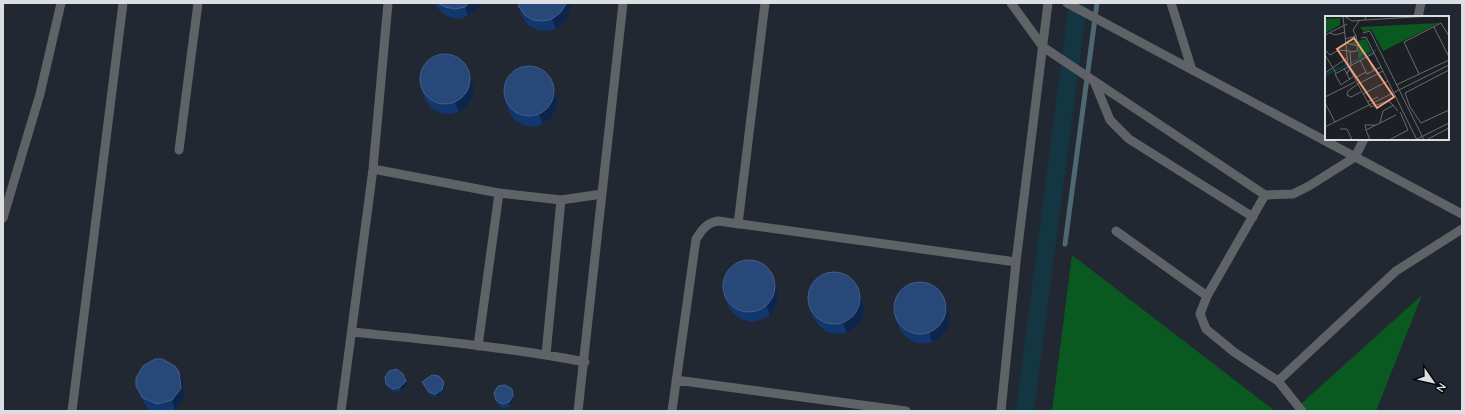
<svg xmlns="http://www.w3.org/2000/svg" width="1465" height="414" font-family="Quicksand,sans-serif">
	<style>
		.built { fill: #222831; fill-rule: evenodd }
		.forest { fill: #095921 }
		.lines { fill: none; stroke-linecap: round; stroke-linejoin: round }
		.stream { stroke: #4f6872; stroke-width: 5 }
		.canal { stroke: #133642; stroke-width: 18 }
		.lane { stroke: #5f6267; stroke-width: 9 }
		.wall { fill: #12366e }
		.shaded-wall { fill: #0d254b }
		.building { fill: #28487a; stroke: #445f8a }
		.inset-river { fill: none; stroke: #133642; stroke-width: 2 }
		.inset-road { fill: none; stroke: #696b6f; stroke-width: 1 }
		.view { fill: #f0a279; fill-opacity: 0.15; stroke: #f0a279; stroke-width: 2 }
		.inset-edge { fill: none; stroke: #dcdee1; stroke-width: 2 }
	</style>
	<rect width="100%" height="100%" fill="#1c1f23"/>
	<path class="built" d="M3,3H1462V411H3ZM1326,17H1448V139H1326Z"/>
	<path class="forest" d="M1072,255L1275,411H1052Z
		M1422,295L1376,411H1293Z"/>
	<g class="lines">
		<path class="stream" d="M1065,244L1097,3"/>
		<path class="canal" d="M1025,411L1078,3"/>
		<path class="lane" d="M1011,3L1043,47L1265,195L1293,194L1309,186L1355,157L1364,139
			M1067,3L1462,214
			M1171,3L1192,70
			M1418,17L1421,3
			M1094,81L1110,120L1129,139L1253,217
			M179,150L198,3
			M373,169L499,193L561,200L602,194
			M1265,195L1207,296L1200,314L1206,329L1234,352L1278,381L1396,271L1462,229
			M3,218L40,94L61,3
			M738,224L765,3
			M1116,231L1207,296
			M352,332C430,340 508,347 585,362
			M478,346L499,193
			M546,354L561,200
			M676,380L906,411
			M1278,381L1302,411
			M72,411L123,3
			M341,411L373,169L388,3
			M578,411L623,3
			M672,411L696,239C702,230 706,223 718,221L1016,262
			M1001,411L1016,262L1048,3"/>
	</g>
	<path class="wall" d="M434,3H481L476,10L468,16L459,19L449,17L441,12Z
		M518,3H570L571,5L569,14L564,23L556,29L546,31L537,30L528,25L522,16Z
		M468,68L474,88L472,98L467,106L459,112L449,114L440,113L431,108L425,100L422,90Z
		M552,81L555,91L557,100L556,110L551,118L543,124L533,127L523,125L515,120L509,112L506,102Z
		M777,287L778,297L776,307L770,315L761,320L751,322L741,319L733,313L727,304L724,295Z
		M862,299L864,309L862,319L855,327L847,333L837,334L827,332L819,326L813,317L810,307Z
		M948,309L950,319L947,329L941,337L932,342L922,344L912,341L904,335L899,327L895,317Z
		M179,372L183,382L184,397L175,410L172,411H153L147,408L140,396L136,386Z
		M422,382H444L445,386L443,393L437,397L430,396L424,386Z
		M386,384L407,385L401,391L394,392L388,388Z
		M513,393L514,400L510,406L503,408L497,404L496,400Z"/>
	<path class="shaded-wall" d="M469,3H481L476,10L468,16L465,7Z
		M566,3H570L571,5L569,14L564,23L556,29L552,19Z
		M468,68L474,88L472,98L467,106L459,112L455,102Z
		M552,81L555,91L557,100L556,110L551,118L543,124L539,114Z
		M773,277L777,287L778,297L776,307L770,315L766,305Z
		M859,289L862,299L864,309L862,319L855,327L847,333L843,323Z
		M944,299L948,309L950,319L947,329L941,337L932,342L929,332Z
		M179,372L183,382L184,397L175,410L172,400Z
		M406,381L407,385L401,391L400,387Z
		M444,382L445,386L443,393L437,397L436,394Z
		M512,389L514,400L510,406L509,402Z"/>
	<path class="building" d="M438,3H469L465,7L455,9L445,7Z
		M518,3H566V4L560,13L552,19L543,21L533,20L525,15L519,7Z
		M420 79a25 25 0 1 1 50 0a25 25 0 1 1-50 0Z
		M504 91a25 25 0 1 1 50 0a25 25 0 1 1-50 0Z
		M723 286a26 26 0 1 1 52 0a26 26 0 1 1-52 0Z
		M808 298a26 26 0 1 1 52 0a26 26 0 1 1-52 0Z
		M894 308a26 26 0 1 1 52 0a26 26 0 1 1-52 0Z
		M155,359H162L175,366L179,372L181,388L172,400L157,404L143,398L136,386V378L143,366Z
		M397,369L403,374L406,381L400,387L393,389L386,384L385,377L389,371Z
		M432,375L439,376L444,382L442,390L436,394L429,392L422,382Z
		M505,385L512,389L513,396L509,402L502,404L496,400L494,393L498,386Z"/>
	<g transform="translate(1325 16)">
		<rect width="124" height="124" fill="#1c1f23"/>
		<path d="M15,2V9L0,17V3ZM114,7L58,35L46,13L39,16L35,11ZM41,23L46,35L33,42L34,29L25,27Z" fill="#095921"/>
		<path class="inset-river" d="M0,59L23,48M0,60L51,34"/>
		<path class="inset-road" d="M18,0L23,50L45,90M19,0L27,5L40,4L41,0M40,4L105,0M109,11L124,41M5,17L11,19L20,16M38,17L45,15L99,124M0,19L22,8M31,20L28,14L34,5M36,22L41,21L49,37M20,23L31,20L33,30M21,27L33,30L32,35L25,36M0,34L5,39L14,34L25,35L26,49L22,58M0,39L11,57M42,40L49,55M35,44L42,58L56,51M19,52L25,64M124,54L80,77L85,91L96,107L124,94M0,57L22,42M94,58L79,26L116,7L124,20M29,60L16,69L10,58L49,37L92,124M30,62L41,56M71,69L124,44M36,76L26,81L22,79L23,75L33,68L58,55M38,78L63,65M0,81L30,66M42,86L53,81M0,87L10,106M45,91L64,85L73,95M55,107L58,95L69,89M0,111L124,49M15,113H22L27,124M41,114L40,109H50M103,123L124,112M45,124L41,114L71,99M64,124L83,114L75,96M90,124L124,107"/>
		<path class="view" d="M29,22L69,81L52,92L12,33Z"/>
		<rect width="124" height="124" class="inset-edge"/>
	</g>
	<rect width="1465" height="414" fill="none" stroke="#dcdee1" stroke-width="8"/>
	<g transform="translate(1433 382) rotate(124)" stroke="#07080a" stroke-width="3" paint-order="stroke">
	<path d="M0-3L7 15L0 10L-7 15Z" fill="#dcdee1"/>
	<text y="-6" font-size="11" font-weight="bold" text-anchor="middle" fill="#dcdee1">N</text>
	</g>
</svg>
